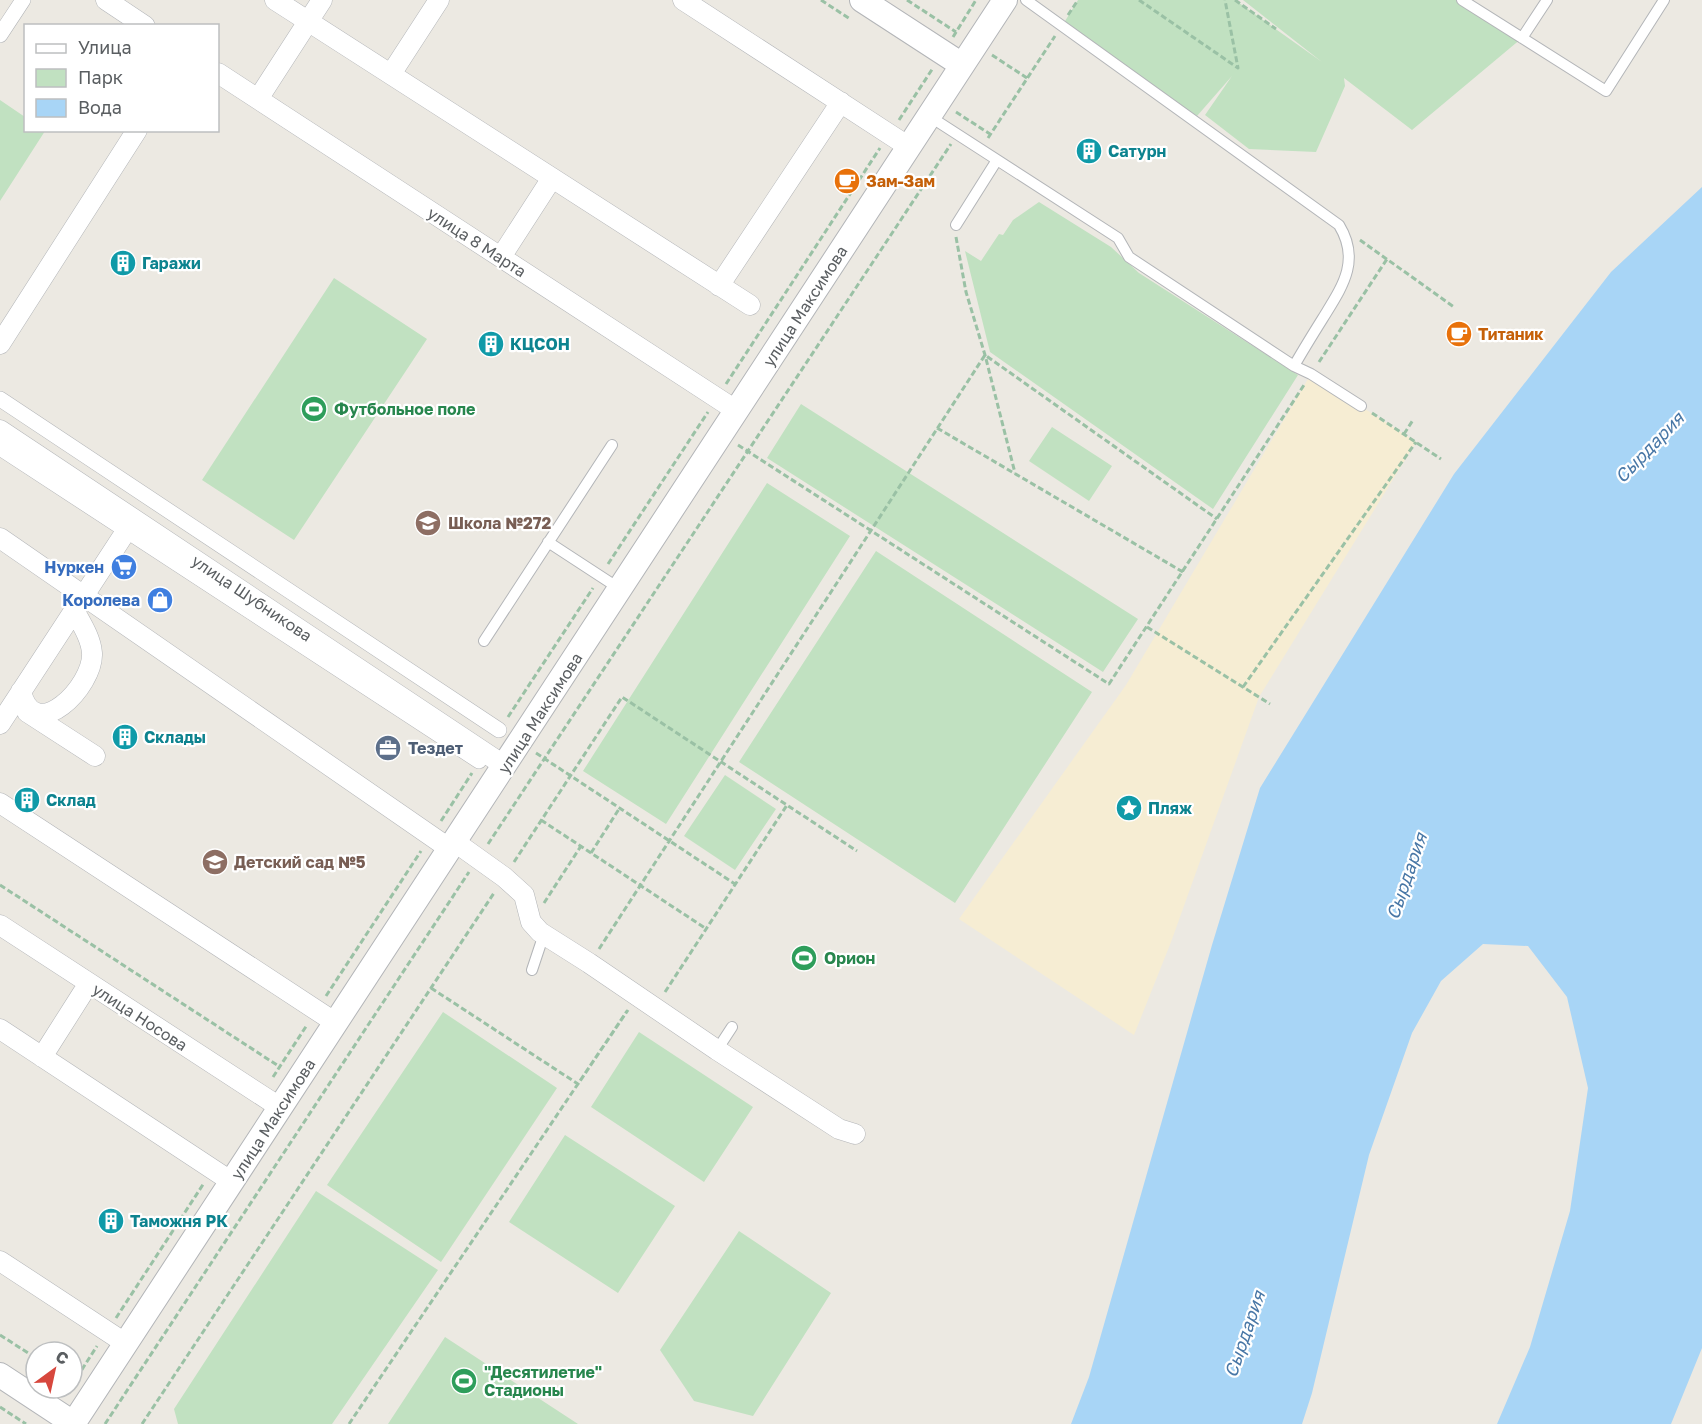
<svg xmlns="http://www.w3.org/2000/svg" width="1702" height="1424" font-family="'Golos Text',sans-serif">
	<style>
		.green { fill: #c1e1c1 }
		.sand { fill: #f6edd3 }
		.water { fill: #a8d5f6 }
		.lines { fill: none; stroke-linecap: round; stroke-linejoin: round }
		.service-casing { stroke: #b3b5b8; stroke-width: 12 }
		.pedestrian-casing { stroke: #b3b5b8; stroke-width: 16 }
		.minor-casing { stroke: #b3b5b8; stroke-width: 21 }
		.tertiary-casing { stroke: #b3b5b8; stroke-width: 26 }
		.path { stroke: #9ac1a5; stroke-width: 3; stroke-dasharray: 6 3; stroke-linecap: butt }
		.service { stroke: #fff; stroke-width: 10 }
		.pedestrian { stroke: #fff; stroke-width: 15 }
		.minor { stroke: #fff; stroke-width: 20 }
		.tertiary { stroke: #fff; stroke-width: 24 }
		.labels { text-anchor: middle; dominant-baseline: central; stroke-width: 4.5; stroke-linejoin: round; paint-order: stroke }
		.culture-label { font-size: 16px; font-weight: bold; fill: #0d838f; stroke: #fff; text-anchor: start }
		.food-label { font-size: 16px; font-weight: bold; fill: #c56008; stroke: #fff; text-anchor: start }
		.street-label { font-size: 16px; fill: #5a5e61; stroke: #fff }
		.leisure-label { font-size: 16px; font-weight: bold; fill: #27864d; stroke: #fff; text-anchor: start }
		.education-label { font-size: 16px; font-weight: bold; fill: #785e54; stroke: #fff; text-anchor: start }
		.shop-label { font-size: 16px; font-weight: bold; fill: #366cbe; stroke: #fff; text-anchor: end }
		.service-label { font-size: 16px; font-weight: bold; fill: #4e5e75; stroke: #fff; text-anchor: start }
		.water-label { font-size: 18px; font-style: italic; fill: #4877a6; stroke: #fff }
	</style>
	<rect width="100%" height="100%" fill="#ece9e2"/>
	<path class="green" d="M1078,0H1235L1322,62L1243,0H1462L1522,38L1412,130L1344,78L1345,86L1316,152L1249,149L1205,115L1232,76L1197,116L1062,26Z
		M0,100L25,117L26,130L45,131L0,201Z
		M1039,202L1111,247L1139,273L1298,375L1213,509L990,352L965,251L981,261L999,234L1003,235L1013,220Z
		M334,278L427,339L294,540L202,480Z
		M801,404L1138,619L1103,672L767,458Z
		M1052,427L1112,466L1089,501L1029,461Z
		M767,483L850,536L666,824L583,771Z
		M876,551L1092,692L955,903L739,762Z
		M725,775L776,809L735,870L684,836Z
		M443,1012L557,1088L441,1262L327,1185Z
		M639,1032L753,1107L704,1182L591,1107Z
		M565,1135L675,1206L618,1293L509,1222Z
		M316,1191L438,1270L332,1424H178L174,1409Z
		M739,1231L831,1293L753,1416L694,1401L660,1350Z
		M445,1337L578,1424H388Z"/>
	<path class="sand" d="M1311,374L1416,442L1259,697L1171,942L1134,1035L959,919L1126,685Z"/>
	<path class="water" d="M1702,187V1348L1671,1424H1497L1530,1347L1570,1211L1588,1088L1567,997L1528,946L1483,944L1441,981L1412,1033L1369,1155L1312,1393L1302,1424H1071L1089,1377L1212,945L1260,788L1454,474L1611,272Z"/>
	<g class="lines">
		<defs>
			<path id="service" d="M1026,0L1339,225C1361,261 1342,287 1323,318C1313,334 1303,350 1294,366
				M1462,0L1606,91L1664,0
				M1522,38L1547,0
				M929,116L1118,238L1129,257L1294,366L1311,374L1361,406
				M956,225L997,160
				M548,542L620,589
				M484,641L612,445
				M532,970L544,934
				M717,1050L732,1027"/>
			<path id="pedestrian" d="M0,35L23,0
				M0,399L499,730
				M0,448L479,761"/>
			<path id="minor" d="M106,0L145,26
				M275,0L750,305
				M683,0L909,147
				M218,73L737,411
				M391,74L439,0
				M258,99L322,0
				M501,257L552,178
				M719,286L841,102
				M0,344L137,130
				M0,430L505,766
				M0,538L450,849
				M21,691C34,747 94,686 92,653C91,638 81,623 74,610
				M27,712L95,756
				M0,724L134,519
				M0,803L336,1023
				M455,842L504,877L524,895L531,922L540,932L589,963L717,1050L839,1129L855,1134
				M0,925L281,1108
				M0,1029L232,1182
				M42,1057L89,983
				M0,1261L125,1343"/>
			<path id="tertiary" d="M862,0L962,65
				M0,1375L73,1423
				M73,1424L1005,0"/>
		</defs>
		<use href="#service" class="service-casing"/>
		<use href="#pedestrian" class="pedestrian-casing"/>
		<use href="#minor" class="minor-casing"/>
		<use href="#tertiary" class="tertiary-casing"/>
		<path class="path" d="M821,0L850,19
			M907,0L956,32
			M1139,0L1238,68L1225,0
			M1235,0L1276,29
			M1068,15L1078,0
			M953,37L976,0
			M992,55L1027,78
			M956,112L990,134
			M899,120L933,68
			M988,138L1055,36
			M956,237L966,292L985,355L1015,473
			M1360,240L1454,307
			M1319,362L1387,259
			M726,384L880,148
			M1372,413L1441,459
			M937,428L1183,572
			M1404,434L1413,420
			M738,445L1109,684L1304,385
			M608,564L708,412
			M1147,627L1270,704
			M1243,687L1416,442
			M508,717L593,588
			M536,753L735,884
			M541,820L705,928
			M441,821L472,773
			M488,844L951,144
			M591,853L619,809
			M514,862L622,697L857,851
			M0,885L280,1067
			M544,903L581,846
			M599,949L985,355L1217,519
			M431,988L578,1084L628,1010
			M665,992L787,805
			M326,996L421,851
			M273,1077L307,1025
			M116,1318L204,1183
			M0,1335L36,1358
			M72,1385L97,1346
			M65,1395L70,1388
			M0,1407L26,1424
			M105,1424L469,872
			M142,1424L494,893
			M349,1424L627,1011"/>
		<use href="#service" class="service"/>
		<use href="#pedestrian" class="pedestrian"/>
		<use href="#minor" class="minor"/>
		<use href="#tertiary" class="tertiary"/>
	</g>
	<defs>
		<symbol id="building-disc" viewBox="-11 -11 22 22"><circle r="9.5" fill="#0f9aa8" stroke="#fff"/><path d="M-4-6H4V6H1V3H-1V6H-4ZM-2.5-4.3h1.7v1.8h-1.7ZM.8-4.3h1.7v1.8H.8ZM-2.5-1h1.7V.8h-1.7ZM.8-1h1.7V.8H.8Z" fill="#fff"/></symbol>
		<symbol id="cafe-disc" viewBox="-11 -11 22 22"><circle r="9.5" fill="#e8710a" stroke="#fff"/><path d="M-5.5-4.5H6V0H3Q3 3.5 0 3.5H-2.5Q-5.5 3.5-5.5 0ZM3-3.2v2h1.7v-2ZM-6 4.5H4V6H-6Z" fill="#fff"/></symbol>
		<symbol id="stadium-disc" viewBox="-11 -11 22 22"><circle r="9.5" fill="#2e9e5b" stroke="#fff"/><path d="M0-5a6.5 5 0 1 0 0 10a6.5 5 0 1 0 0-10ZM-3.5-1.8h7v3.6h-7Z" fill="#fff"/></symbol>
		<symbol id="school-disc" viewBox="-11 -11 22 22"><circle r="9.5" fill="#8d6e63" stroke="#fff"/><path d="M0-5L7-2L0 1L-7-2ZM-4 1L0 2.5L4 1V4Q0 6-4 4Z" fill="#fff"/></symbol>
		<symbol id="supermarket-disc" viewBox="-11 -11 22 22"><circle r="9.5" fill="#3f7fe0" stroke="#fff"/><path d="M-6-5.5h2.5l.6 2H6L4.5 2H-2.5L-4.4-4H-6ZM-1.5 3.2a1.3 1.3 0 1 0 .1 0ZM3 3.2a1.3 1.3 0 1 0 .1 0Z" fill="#fff"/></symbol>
		<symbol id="shop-disc" viewBox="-11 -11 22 22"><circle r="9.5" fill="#3f7fe0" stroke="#fff"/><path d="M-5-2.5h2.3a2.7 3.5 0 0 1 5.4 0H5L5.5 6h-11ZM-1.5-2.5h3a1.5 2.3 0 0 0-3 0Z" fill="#fff"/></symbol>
		<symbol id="office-disc" viewBox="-11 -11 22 22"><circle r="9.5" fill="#5c6f8a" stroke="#fff"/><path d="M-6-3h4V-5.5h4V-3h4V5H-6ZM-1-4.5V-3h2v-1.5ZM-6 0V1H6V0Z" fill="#fff"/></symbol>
		<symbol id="sight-disc" viewBox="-11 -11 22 22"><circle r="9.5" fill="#0f9aa8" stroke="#fff"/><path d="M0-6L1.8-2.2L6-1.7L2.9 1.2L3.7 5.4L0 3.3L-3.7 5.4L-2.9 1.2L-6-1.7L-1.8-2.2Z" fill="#fff"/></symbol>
	</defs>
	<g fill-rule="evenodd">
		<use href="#building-disc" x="1074" y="136" width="30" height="30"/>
		<use href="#cafe-disc" x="832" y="166" width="30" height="30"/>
		<use href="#building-disc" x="108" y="248" width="30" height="30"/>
		<use href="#cafe-disc" x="1444" y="319" width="30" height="30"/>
		<use href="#building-disc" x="476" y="329" width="30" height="30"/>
		<use href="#stadium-disc" x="299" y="394" width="30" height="30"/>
		<use href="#school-disc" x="413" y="508" width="30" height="30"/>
		<use href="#supermarket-disc" x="109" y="552" width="30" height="30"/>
		<use href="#shop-disc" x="145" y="585" width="30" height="30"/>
		<use href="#building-disc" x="110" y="722" width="30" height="30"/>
		<use href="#office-disc" x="373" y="733" width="30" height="30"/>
		<use href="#building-disc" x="12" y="785" width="30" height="30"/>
		<use href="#sight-disc" x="1114" y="793" width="30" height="30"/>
		<use href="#school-disc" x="200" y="847" width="30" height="30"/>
		<use href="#stadium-disc" x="789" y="943" width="30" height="30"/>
		<use href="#building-disc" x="96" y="1206" width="30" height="30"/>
		<use href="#stadium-disc" x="449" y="1366" width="30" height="30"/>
	</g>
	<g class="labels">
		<g class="culture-label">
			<text x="1108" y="151">Сатурн</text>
			<text x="142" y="263">Гаражи</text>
			<text x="510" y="344">КЦСОН</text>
			<text x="144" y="737">Склады</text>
			<text x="46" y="800">Склад</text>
			<text x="1148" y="808">Пляж</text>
			<text x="130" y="1221">Таможня РК</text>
		</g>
		<g class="food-label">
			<text x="866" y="181">Зам-Зам</text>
			<text x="1478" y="334">Титаник</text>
		</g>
		<g class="street-label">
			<text transform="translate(477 242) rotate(33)">улица 8 Марта</text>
			<text transform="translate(805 306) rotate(-57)">улица Максимова</text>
			<text transform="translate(252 598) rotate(34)">улица Шубникова</text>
			<text transform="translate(540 713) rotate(-57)">улица Максимова</text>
			<text transform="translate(140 1017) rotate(33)">улица Носова</text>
			<text transform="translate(273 1119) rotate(-57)">улица Максимова</text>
		</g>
		<g class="leisure-label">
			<text x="334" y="409">Футбольное поле</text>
			<text x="824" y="958">Орион</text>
			<text x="484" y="1372">"Десятилетие"<tspan x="484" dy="18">Стадионы</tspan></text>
		</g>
		<g class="education-label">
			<text x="448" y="523">Школа №272</text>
			<text x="234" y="862">Детский сад №5</text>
		</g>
		<g class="shop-label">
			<text x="104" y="567">Нуркен</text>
			<text x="140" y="600">Королева</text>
		</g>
		<g class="service-label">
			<text x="408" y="748">Тездет</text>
		</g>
		<g class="water-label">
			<text transform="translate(1649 447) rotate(-46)">Сырдария</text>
			<text transform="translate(1406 876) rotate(-71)">Сырдария</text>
			<text transform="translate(1244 1334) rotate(-71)">Сырдария</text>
		</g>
	</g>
	<rect x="24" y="24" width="195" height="108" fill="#ffffff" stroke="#bdbfc0" stroke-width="1.5"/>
	<rect x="36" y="44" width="30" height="9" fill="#ffffff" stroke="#bdbfc0" stroke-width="1.5"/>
	<text x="78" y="54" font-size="18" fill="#5a5e61">Улица</text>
	<rect x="36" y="69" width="30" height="18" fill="#c1e1c1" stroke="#bdbfc0" stroke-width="1.5"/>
	<text x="78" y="84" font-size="18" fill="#5a5e61">Парк</text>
	<rect x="36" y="99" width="30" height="18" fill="#a8d5f6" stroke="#bdbfc0" stroke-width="1.5"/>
	<text x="78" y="114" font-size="18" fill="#5a5e61">Вода</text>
	<g transform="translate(54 1370) rotate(33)"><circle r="28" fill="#ffffff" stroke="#bdbfc0" stroke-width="1.5"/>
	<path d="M0-4.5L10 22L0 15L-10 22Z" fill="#d7473d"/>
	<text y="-9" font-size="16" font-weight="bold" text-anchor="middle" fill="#5a5e61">С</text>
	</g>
</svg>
